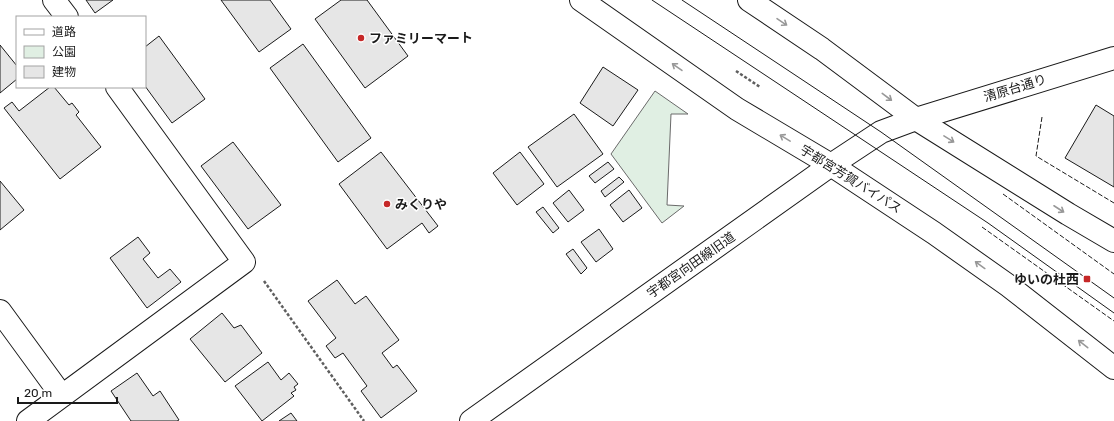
<svg xmlns="http://www.w3.org/2000/svg" width="1114" height="421" font-family="Rubik,'Noto Sans JP',sans-serif">
	<style>
		.green { fill: #e0efe3; stroke: #6a6a6a }
		.building { fill: #e6e6e6; stroke: #1a1a1a }
		.lines { fill: none; stroke-linecap: round; stroke-linejoin: round }
		.street-casing { stroke: #1a1a1a; stroke-width: 24 }
		.secondary-casing { stroke: #1a1a1a; stroke-width: 24 }
		.primary-casing { stroke: #1a1a1a; stroke-width: 24 }
		.path { stroke: #5f5f5f; stroke-width: 2.5; stroke-dasharray: 3 2; stroke-linecap: butt }
		.street { stroke: #fff; stroke-width: 22 }
		.secondary { stroke: #fff; stroke-width: 22 }
		.primary { stroke: #fff; stroke-width: 22 }
		.tram { stroke: #1a1a1a; stroke-width: 1 }
		.fence { stroke: #1a1a1a; stroke-width: 1; stroke-dasharray: 5 2; stroke-linecap: butt }
		.oneway { stroke: #989898 }
		.poi-dot { fill: #c62828; stroke: #fff; stroke-width: 1.5 }
		.labels { text-anchor: middle; dominant-baseline: central; stroke-width: 3; stroke-linejoin: round; paint-order: stroke }
		.poi-label { font-size: 13px; font-weight: bold; fill: #1a1a1a; stroke: #fff; text-anchor: start }
		.street-label { font-size: 13px; fill: #1a1a1a; stroke: #fff }
	</style>
	<rect width="100%" height="100%" fill="#fff"/>
	<path class="green" d="M655,91L688,114H671L667,205L684,206L662,223L611,154Z"/>
	<path class="building" d="M86,0H113L95,13Z
		M221,0H270L291,29L259,52Z
		M341,0H367L408,56L365,88L315,19Z
		M159,36L205,99L172,123L145,86V47Z
		M303,44L371,138L338,162L270,68Z
		M0,45L17,66V79L0,93Z
		M603,67L638,90L613,126L580,103Z
		M50,87H54L69,105L72,103L79,112L76,115L101,147L60,179L4,108L12,102L19,111Z
		M1096,105L1114,116V187L1065,158Z
		M574,114L603,154L557,187L528,147Z
		M233,142L281,205L248,229L201,166Z
		M381,152L438,226L429,233L422,223L387,249L339,184Z
		M520,152L544,184L517,205L493,173Z
		M608,162L614,169L595,183L589,176Z
		M619,177L624,182L605,197L601,191Z
		M0,181L24,210L0,230Z
		M569,190L584,210L568,222L553,203Z
		M629,190L642,208L623,222L610,205Z
		M543,207L559,228L553,233L536,212Z
		M599,229L613,249L596,262L581,242Z
		M138,237L150,253L143,259L158,278L170,269L181,282L147,308L110,258Z
		M573,249L587,268L581,274L566,254Z
		M337,280L355,304L366,296L399,340L382,353L393,368L397,365L417,391L381,418L361,391L367,386L343,353L335,358L326,346L336,338L308,301Z
		M222,313L234,328L241,325L262,353L225,382L190,339Z
		M268,362L281,380L289,373L298,384L294,387L296,390L291,393L294,396L262,421L235,386Z
		M137,373L153,396L160,391L179,420L177,421H131L111,391Z
		M291,413L297,421H279Z"/>
	<g class="lines">
		<defs>
			<path id="street" d="M54,0L67,17
				M0,311L62,396
				M28,421L244,262L117,87"/>
			<path id="secondary" d="M471,421L831,165L881,132L916,119L1114,58"/>
			<path id="primary" d="M581,0L737,109L831,165L934,233L1009,286L1114,368
				M749,0L822,49L916,119L1068,214L1114,241"/>
		</defs>
		<use href="#street" class="street-casing"/>
		<use href="#secondary" class="secondary-casing"/>
		<use href="#primary" class="primary-casing"/>
		<path class="path" d="M736,71L760,87
			M264,281L364,421"/>
		<use href="#street" class="street"/>
		<use href="#secondary" class="secondary"/>
		<use href="#primary" class="primary"/>
		<path class="tram" d="M652,0L988,223L1114,313
			M682,0L881,132L1114,298"/>
		<path class="fence" d="M1042,117L1036,156L1114,203
			M1003,194L1114,274
			M982,227L1114,321"/>
	</g>
	<defs><path id="oneway-shaft" d="M-6 0H5M1.5-3L5.5 0L1.5 3" fill="none" stroke-width="1.6" stroke-linecap="round" stroke-linejoin="round"/></defs>
	<g class="oneway">
		<use href="#oneway-shaft" transform="translate(782 22) rotate(34)"/>
		<use href="#oneway-shaft" transform="translate(677 67) rotate(-145)"/>
		<use href="#oneway-shaft" transform="translate(887 97) rotate(37)"/>
		<use href="#oneway-shaft" transform="translate(785 138) rotate(-149)"/>
		<use href="#oneway-shaft" transform="translate(949 139) rotate(32)"/>
		<use href="#oneway-shaft" transform="translate(1059 209) rotate(33)"/>
		<use href="#oneway-shaft" transform="translate(980 265) rotate(-144)"/>
		<use href="#oneway-shaft" transform="translate(1083 344) rotate(-142)"/>
	</g>
	<g class="poi-dot">
		<circle cx="361" cy="38" r="4"/>
		<circle cx="387" cy="204" r="4"/>
		<rect x="1083" y="275" width="8" height="8" rx="2"/>
	</g>
	<g class="labels">
		<g class="poi-label">
			<text x="369" y="38">ファミリーマート</text>
			<text x="395" y="204">みくりや</text>
			<text x="1079" y="279" text-anchor="end">ゆいの杜西</text>
		</g>
		<g class="street-label">
			<text transform="translate(1015 88) rotate(-17)">清原台通り</text>
			<text transform="translate(851 179) rotate(32)">宇都宮芳賀バイパス</text>
			<text transform="translate(691 265) rotate(-35)">宇都宮向田線旧道</text>
		</g>
	</g>
	<rect x="16" y="16" width="130" height="72" fill="#ffffff" stroke="#a3a3a3"/>
	<rect x="24" y="29" width="20" height="6" fill="#ffffff" stroke="#a3a3a3"/>
	<text x="52" y="36" font-size="12" fill="#1a1a1a">道路</text>
	<rect x="24" y="46" width="20" height="12" fill="#e0efe3" stroke="#a3a3a3"/>
	<text x="52" y="56" font-size="12" fill="#1a1a1a">公園</text>
	<rect x="24" y="66" width="20" height="12" fill="#e6e6e6" stroke="#a3a3a3"/>
	<text x="52" y="76" font-size="12" fill="#1a1a1a">建物</text>
	<path d="M18 397v6h99v-6" fill="none" stroke="#1a1a1a" stroke-width="2"/>
	<text x="24" y="397" font-size="12" fill="#1a1a1a" stroke="#ffffff" stroke-width="3" paint-order="stroke">20 m</text>
</svg>
